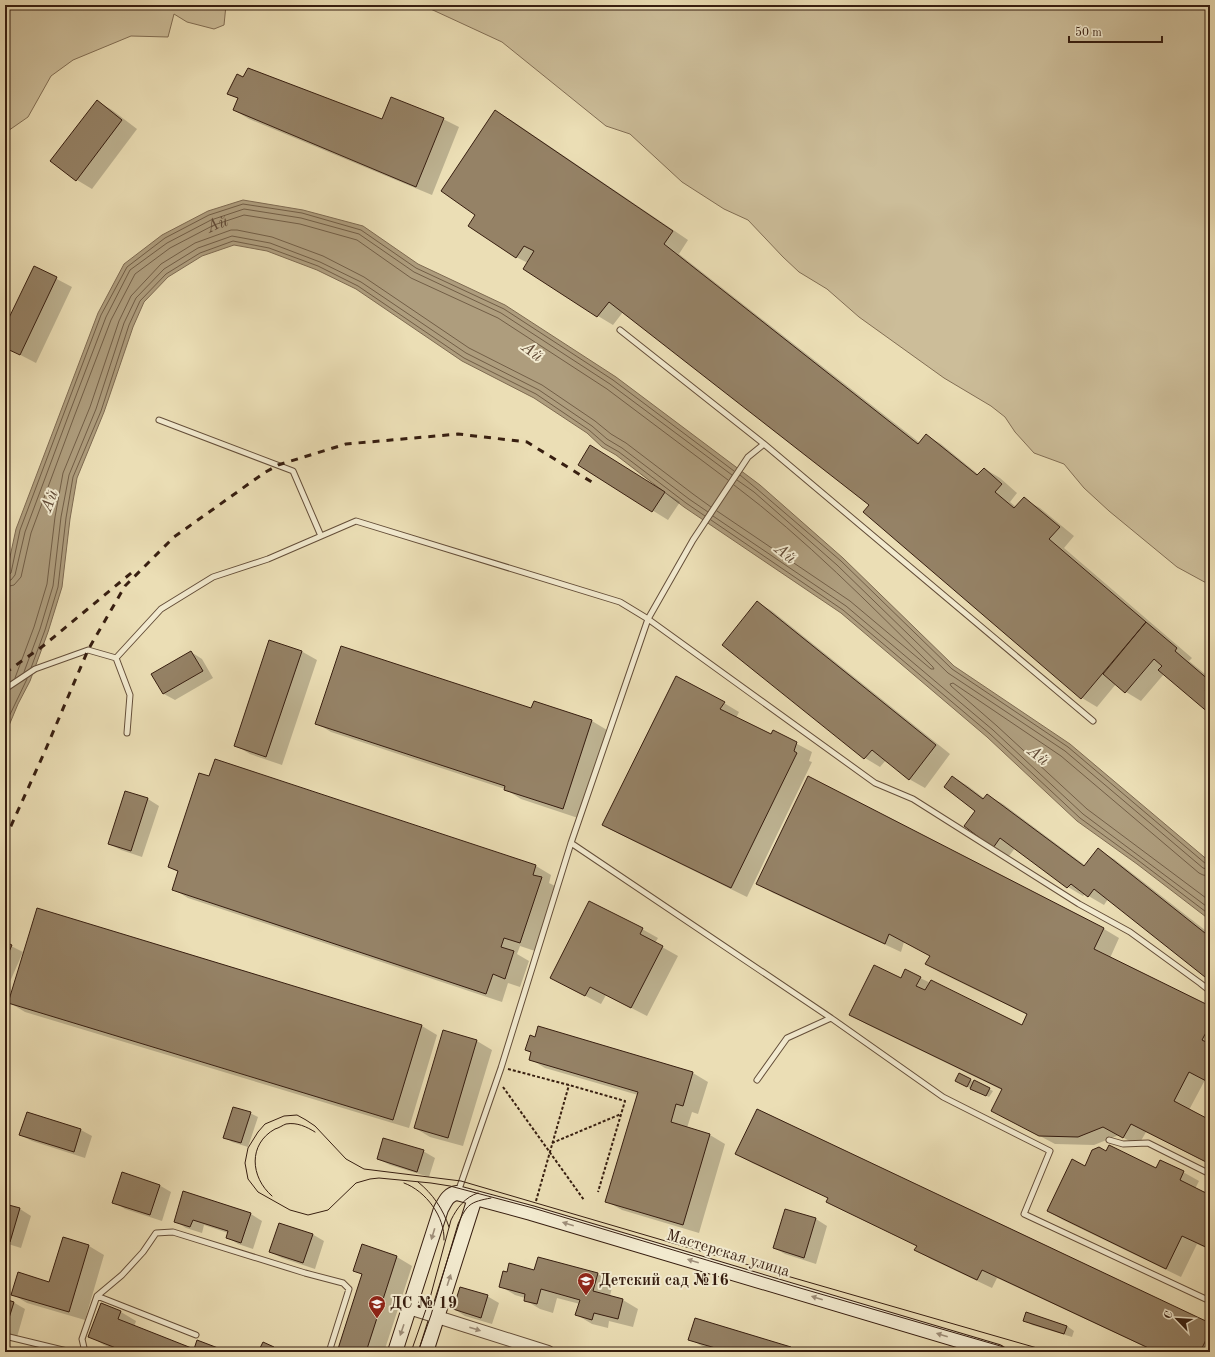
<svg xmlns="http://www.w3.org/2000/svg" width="1215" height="1357" font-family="'Old Standard TT',serif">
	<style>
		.green { fill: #ccbd99; stroke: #826e54 }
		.water { fill: #ae9d7d; stroke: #7e6a51 }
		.shadow { fill: #0003 }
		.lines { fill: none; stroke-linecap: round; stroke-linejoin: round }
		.shore { stroke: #725e46; stroke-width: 1 }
		.building { fill: #958266; stroke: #371e10 }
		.service-casing { stroke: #644e39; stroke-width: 7 }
		.tertiary-casing { stroke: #644e39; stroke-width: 14 }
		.secondary-casing { stroke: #371e10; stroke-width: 16 }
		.path { stroke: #371e10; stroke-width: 2; stroke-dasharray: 3 2; stroke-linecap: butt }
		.service { stroke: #f2eacf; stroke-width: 5 }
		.tertiary { stroke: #f2eacf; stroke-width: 12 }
		.secondary { stroke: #f2eacf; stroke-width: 14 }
		.tram { stroke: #371e10; stroke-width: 1 }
		.rail { stroke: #371e10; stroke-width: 3; stroke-dasharray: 7 7; stroke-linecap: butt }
		.oneway { fill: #9e8e79 }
		.labels { text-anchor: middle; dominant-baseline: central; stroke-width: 4; stroke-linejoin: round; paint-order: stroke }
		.street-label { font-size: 16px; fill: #371e10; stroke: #f2eacf }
		.poi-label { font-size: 16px; font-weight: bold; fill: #371e10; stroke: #f2eacf; text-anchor: start }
		.water-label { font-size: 17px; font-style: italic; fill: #614a36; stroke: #f2eacf }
	</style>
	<rect width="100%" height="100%" fill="#ebdeb5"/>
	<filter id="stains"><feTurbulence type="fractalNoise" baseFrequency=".005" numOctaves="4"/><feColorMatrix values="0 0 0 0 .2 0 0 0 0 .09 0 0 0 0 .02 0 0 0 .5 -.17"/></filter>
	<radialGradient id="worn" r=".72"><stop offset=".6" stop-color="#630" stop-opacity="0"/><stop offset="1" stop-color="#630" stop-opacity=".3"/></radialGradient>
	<path class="green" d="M5,5H226L224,25L214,29L187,22L174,14L168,37L131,36L73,60L51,76L28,117L5,133Z
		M422,5H1210V585L1177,567L1109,511L1084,488L1064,464L1034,453L1015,432L1005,417L991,406L944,378L859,317L827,289L799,272L783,257L748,220L724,209L682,182L630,134L606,126L502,42Z"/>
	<path class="water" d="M243,200L303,210L363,226L418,264L505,305L616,377L760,485L843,558L954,666L1070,744L1210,862V920L1137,864L1077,821L987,737L841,613L684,507L616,455L602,447L587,433L534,398L462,361L356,289L317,270L267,251L234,245L202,256L168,277L144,302L133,327L104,412L77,478L70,519L62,587L48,632L30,681L18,704L5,735V580L16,529L98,313L124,264L162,235L208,211Z"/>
	<path class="shadow" d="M244,78L382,120L443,119L459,127L432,195L249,119L234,110L239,99L228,93Z
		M97,101L112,110L137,129L92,189L77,180Z
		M496,111L511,120L688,240L679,254L920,443L926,435L941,444L979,475L985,469L1000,478L1017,493L1010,502L1016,507L1024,499L1040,508L1074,536L1064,548L1192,658L1189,661L1210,678V712L1164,674L1141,701L1126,692L1116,684L1097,707L1082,698L865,512L871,505L623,312L613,325L598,316L528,263L516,257L476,214Z
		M34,267L72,287L36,363L5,347V329Z
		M591,446L680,502L668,520L579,465Z
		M757,602L772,611L950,754L925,788L909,779L886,760L880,767L865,758L723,645Z
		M301,651L317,660L282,765L250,754L235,745Z
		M191,652L202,659L213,678L175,700L164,694L153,674Z
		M534,702L592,721L607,730L578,818L521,799L505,789L331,732L316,723L532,710Z
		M724,703L739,712L736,718L771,735L773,731L812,752L809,761L812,762L747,897L619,834L604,825Z
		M215,760L536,866L551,875L549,883L557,887L535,951L520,946L517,954L529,961L520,987L508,983L502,1002L188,898L173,889L178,872L169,867L210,777Z
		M809,777L1104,929L1119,938L1110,958L1210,1008V1083L1205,1080L1189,1110L1210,1121V1164L1146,1132L1138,1146L1119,1135L1094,1145L1055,1144L1008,1119L1002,1090L866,1024L851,1015L902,979L920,978L1022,1026L1028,1015L941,973L926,964L931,956L904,942L901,952L773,893L758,884Z
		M953,777L968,786L985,799L987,795L1003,804L1086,866L1099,850L1114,859L1210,934V980L1108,899L1104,905L1085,894L1083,896L1068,887L1015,848L1009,856L993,847L976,810Z
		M148,799L159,806L142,857L121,850L109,844Z
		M38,909L422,1026L437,1035L409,1128L25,1012L10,1003Z
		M642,929L658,938L655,943L678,956L647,1016L606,995L601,1004L551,978Z
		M5,943L23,952L5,993Z
		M444,1031L477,1041L492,1050L463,1146L430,1137L415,1128Z
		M527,1050L693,1073L708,1082L698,1114L692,1112L687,1128L710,1135L725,1144L699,1233L622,1210L606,1201L638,1095L545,1068L530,1059L532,1053Z
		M970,1080L993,1091L989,1097L959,1083Z
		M27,1113L81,1130L92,1136L85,1158L32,1141L20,1135Z
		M250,1113L258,1117L248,1147L232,1142L224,1137Z
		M423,1151L435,1158L429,1177L390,1165L378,1159Z
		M1107,1152L1157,1169L1183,1172L1199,1181L1195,1189L1210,1196V1250L1197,1244L1181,1277L1063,1220L1048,1211L1085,1167Z
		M737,1154L1210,1325V1352H1156L997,1278L992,1288L931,1259L916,1250L917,1246L842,1210L827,1201L828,1198L752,1163Z
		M159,1185L171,1192L162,1221L125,1209L114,1202Z
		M184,1193L251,1214L262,1221L253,1249L238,1244L227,1237L228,1233L204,1225L202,1233L186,1228L175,1221Z
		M5,1205L20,1209L31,1216L21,1248L5,1243Z
		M786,1210L816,1219L827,1226L816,1264L785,1254L774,1248Z
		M312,1234L324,1241L315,1269L282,1258L270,1252Z
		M64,1238L89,1246L104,1255L85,1320L27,1303L12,1294L50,1283Z
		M362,1246L397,1257L412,1266L384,1352H338L363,1275L354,1270Z
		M539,1258L598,1274L613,1283L610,1296L623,1300L638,1309L633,1327L609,1321L608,1328L592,1324L577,1315L580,1304L557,1298L553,1313L540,1309L525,1300V1298L515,1295L500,1286L535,1272Z
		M487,1296L499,1303L492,1324L465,1316L454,1309Z
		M5,1300L13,1302L25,1309L17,1337L5,1334Z
		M102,1304L121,1312L136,1321L134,1327L194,1351L198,1342L222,1352H122L104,1345L89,1336Z
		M1024,1320L1067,1326L1074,1331L1072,1337L1032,1325Z
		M690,1339L790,1348L797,1352H718L705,1348Z
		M264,1343L277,1350L276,1352H259Z"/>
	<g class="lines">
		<g class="shore">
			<path d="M740,475L757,489L841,561L952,669L1068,747L1206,864L1210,865"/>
			<path d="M737,480L754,492L837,565L948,673L1065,751L1203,868L1210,870"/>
			<path d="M717,511L850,601L931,669H934L933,667C869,604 806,539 734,485"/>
			<path d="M713,516L846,606L993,730L1083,814L1210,909"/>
			<path d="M711,520L843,610L990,734L1080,818L1139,861L1210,915"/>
			<path d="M5,576L8,575L11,573L20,530L64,413L101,315L127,267L165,238L209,215L243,204L302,213L361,230L416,268L504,309L613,380L734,471"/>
			<path d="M5,581L11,580L15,575L25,532L69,414L106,317L130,270L167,243L211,220L244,209L301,218L359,234L414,272L501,313L610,384L732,475"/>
			<path id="s1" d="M5,587L14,585L21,577L31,533L74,417L111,320L135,274L170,248L214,225L244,215L300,224L357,240L411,278L498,318L607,389L728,480"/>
			<path d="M31,668L45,630L58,587L66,518L73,477L101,411L129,325L140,301L166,274L200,253L233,241L269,248L318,266L358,286L464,358L536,394L589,430L605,444L619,452L686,503L705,516"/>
			<path d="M24,672L40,629L53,586L61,517L69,475L96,409L124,323L136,298L164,269L198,248L232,236L270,243L320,262L361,282L466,353L539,390L592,426L607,439L622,448L689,499L708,512"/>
			<path d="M15,678L34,627L47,584L55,517L63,473L90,407L119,321L131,296L161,264L195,243L231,230H237L272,237L323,256L364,277L469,348L542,385L595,421L611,434L626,443L693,494L711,507"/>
			<path d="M5,725L27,679"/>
			<path d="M1210,876L1203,875L1199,873L1061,756L953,683L950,684L951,686L997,726L1087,809L1210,901"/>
		</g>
	</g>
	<path class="building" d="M248,68L382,119L391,97L444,118L416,187L233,110L238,98L227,94L237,74L243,77Z
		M97,100L122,120L76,181L50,161Z
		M495,110L673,231L664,244L918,444L926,434L977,475L984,468L1002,484L995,492L1014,508L1024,497L1060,527L1049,539L1146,622L1081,699L863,512L869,505L609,302L597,317L523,269L534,251L524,246L516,258L468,226L475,215L441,191Z
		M34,266L57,277L20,355L5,348V326Z
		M590,445L665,492L652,512L578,465Z
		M757,601L936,745L909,780L872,750L864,759L722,645Z
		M1146,622L1177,648L1175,651L1210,681V685L1205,691L1210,696V714L1158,670L1162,666L1154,659L1125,693L1103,674Z
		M269,640L302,651L266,757L234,746Z
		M341,646L531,708L534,701L592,720L563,809L504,790L505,786L315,724Z
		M191,651L203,671L163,694L151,674Z
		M676,676L725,702L720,709L771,734L773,730L797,742L794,751L797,753L731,888L602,825Z
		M215,759L536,865L533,875L542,877L520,943L504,938L501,947L514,951L505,979L493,974L486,994L172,890L178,871L168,867L199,773L209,776Z
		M808,776L1104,928L1094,949L1210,1006V1025L1202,1040L1210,1044V1083L1189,1072L1174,1101L1210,1120V1164L1131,1124L1123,1138L1103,1127L1078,1137L1039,1136L991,1111L1002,1089L849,1015L874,965L901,978L905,969L921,977L916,986L925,990L931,980L1022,1025L1027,1014L925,964L930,956L889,934L885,944L756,884Z
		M952,776L983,799L987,794L1084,866L1098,848L1210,937V981L1094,889L1088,897L1071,884L1067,888L1000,838L993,848L964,826L975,811L944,787Z
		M125,791L148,798L131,851L108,844Z
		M589,901L643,928L640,934L663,946L631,1008L590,987L585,996L550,978Z
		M37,908L422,1025L393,1120L8,1003Z
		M5,942L12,945L5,961Z
		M538,1026L693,1072L683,1106L676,1104L671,1122L710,1134L683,1225L605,1202L638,1092L529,1060L531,1052L525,1050L530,1035L535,1037Z
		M443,1030L477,1040L448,1138L414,1128Z
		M959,1073L971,1079L967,1087L955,1081Z
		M974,1080L990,1088L986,1096L970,1089Z
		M233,1107L251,1112L241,1143L223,1138Z
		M757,1109L1210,1323V1332L1200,1352H1157L982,1270L977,1280L914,1250L917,1246L826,1202L828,1198L735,1154Z
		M27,1112L81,1129L74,1152L19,1135Z
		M383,1138L424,1150L417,1172L377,1159Z
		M1109,1145L1156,1168L1160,1160L1184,1171L1180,1180L1210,1195V1249L1182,1236L1166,1269L1047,1211L1072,1159L1085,1166L1092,1150L1099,1147L1106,1151Z
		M122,1172L160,1185L150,1215L112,1203Z
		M183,1191L251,1213L241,1243L226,1238L228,1231L193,1220L190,1227L174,1222Z
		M5,1204L20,1208L10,1242L5,1240Z
		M785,1209L816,1218L804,1258L773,1248Z
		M279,1223L313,1234L303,1263L269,1252Z
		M63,1237L89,1245L69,1312L11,1295L18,1272L49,1282Z
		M362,1244L397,1256L366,1352H337L362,1274L353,1271Z
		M538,1257L598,1273L593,1291L623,1299L618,1319L594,1313L592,1320L575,1315L580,1300L541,1289L537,1304L524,1301L525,1294L499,1287L503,1271L507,1272L509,1263L534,1270Z
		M460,1287L488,1295L481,1318L453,1309Z
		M5,1299L14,1302L5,1331Z
		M101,1303L121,1311L118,1319L194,1349L197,1340L218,1348L216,1352H126L88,1337Z
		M1026,1312L1067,1326L1064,1334L1023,1321Z
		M695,1318L791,1347L789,1352H729L688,1340Z
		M263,1342L274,1347L272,1352H258Z
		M447,1348L459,1352H446Z"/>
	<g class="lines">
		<defs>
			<path id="service" d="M620,330L764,444L1093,721
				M159,420L293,471L321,536
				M116,658L161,609L213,577L268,559L356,521L620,602L648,619L875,783L913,799L1079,904L1130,932L1200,983L1210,991
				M5,689L35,669L88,650L116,658L130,695L127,733
				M571,843L831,1018
				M757,1080L787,1038L831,1018L943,1097L1050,1151L1024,1214L1210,1301
				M1109,1140L1123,1144L1148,1143L1210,1174
				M458,1192L501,1068L571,843L648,619L693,540L748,457L764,444
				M97,1296L196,1335
				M5,1336L71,1352
				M85,1352L82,1339L97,1296L122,1275L143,1252L156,1233L173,1232L305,1273L343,1283L349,1289L329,1352"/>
			<path id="tertiary" d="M409,1308L548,1352"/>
			<path id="secondary" d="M395,1352L441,1209C445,1202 448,1194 457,1193L531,1213L998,1352
				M426,1352L475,1198"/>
		</defs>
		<use href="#service" class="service-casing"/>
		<use href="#tertiary" class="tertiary-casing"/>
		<use href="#secondary" class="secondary-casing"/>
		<path class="path" d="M508,1069L569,1085L625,1101L598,1192
			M503,1087L584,1200
			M552,1143L621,1114
			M536,1201L569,1085"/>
		<use href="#service" class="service"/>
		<use href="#tertiary" class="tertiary"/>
		<use href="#secondary" class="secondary"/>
		<path class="tram" d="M418,1182C433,1194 443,1209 449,1227
			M404,1183C426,1191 445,1217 444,1240
			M272,1196C250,1177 248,1144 275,1129C279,1128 283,1125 286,1124C297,1122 307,1127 315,1132
			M411,1352L430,1298L451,1220C457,1208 465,1197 478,1193
			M418,1352L431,1315L458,1224C467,1204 470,1202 491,1198
			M1021,1352L800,1288L533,1208L450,1186L431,1183L379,1178L370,1179L356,1183L328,1210L308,1215L290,1210L258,1192L248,1179L245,1163L248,1148L258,1132L265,1124L284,1116L297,1115L306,1120L315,1126L346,1159L364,1169L461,1181L669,1242L1051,1352"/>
		<path class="rail" d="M5,673L43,646L136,569
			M5,839L45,751L88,650L125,586L174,537L264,473L278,465L346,444L458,434L527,442L595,484"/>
	</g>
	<defs><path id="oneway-solid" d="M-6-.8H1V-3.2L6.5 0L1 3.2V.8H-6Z"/></defs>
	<g class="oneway">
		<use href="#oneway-solid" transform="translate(568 1224) rotate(-163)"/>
		<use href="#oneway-solid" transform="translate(433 1234) rotate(107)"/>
		<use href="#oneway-solid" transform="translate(693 1261) rotate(-163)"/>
		<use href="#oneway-solid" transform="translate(449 1280) rotate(-72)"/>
		<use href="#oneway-solid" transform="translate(817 1298) rotate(-163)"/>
		<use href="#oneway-solid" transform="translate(475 1329) rotate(18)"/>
		<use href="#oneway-solid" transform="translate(402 1330) rotate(109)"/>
		<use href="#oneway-solid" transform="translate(942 1335) rotate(-163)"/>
	</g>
	<defs>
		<symbol id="school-pin" viewBox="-11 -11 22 30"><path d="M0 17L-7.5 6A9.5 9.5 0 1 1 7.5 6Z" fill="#8f2418" stroke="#f2eacf"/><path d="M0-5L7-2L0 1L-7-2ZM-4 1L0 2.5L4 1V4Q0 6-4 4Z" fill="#fff"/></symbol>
	</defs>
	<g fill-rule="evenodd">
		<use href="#school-pin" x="576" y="1271" width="20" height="27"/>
		<use href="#school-pin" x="367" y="1294" width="20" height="27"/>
	</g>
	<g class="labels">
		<g class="street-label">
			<text transform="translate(728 1254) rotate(17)">Мастерская улица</text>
		</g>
		<g class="poi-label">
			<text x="599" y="1281">Детский сад №16</text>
			<text x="390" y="1304">ДС № 19</text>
		</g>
		<g class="water-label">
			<text stroke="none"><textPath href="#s1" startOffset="441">Ай</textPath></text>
			<text transform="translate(532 352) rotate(37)">Ай</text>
			<text transform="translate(50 501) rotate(-69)">Ай</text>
			<text transform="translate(785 554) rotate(39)">Ай</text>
			<text transform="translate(1038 756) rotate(39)">Ай</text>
		</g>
	</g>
	<rect width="1215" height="1357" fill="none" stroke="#ebdeb5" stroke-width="20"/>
	<rect x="6" y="6" width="1203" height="1345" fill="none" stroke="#371e10" stroke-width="2"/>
	<rect x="10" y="10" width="1195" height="1337" fill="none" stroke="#371e10"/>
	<g transform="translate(1177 1319) rotate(295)" stroke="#f2eacf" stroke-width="3" paint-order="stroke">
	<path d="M0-3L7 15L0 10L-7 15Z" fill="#371e10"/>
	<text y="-6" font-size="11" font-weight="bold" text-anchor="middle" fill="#371e10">С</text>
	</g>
	<path d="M1069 36v6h93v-6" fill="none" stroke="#371e10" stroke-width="2"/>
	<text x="1075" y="36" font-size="12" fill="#371e10" stroke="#f2eacf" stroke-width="3" paint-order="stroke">50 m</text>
	<rect width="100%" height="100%" filter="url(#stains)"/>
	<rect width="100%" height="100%" fill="url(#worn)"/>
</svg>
